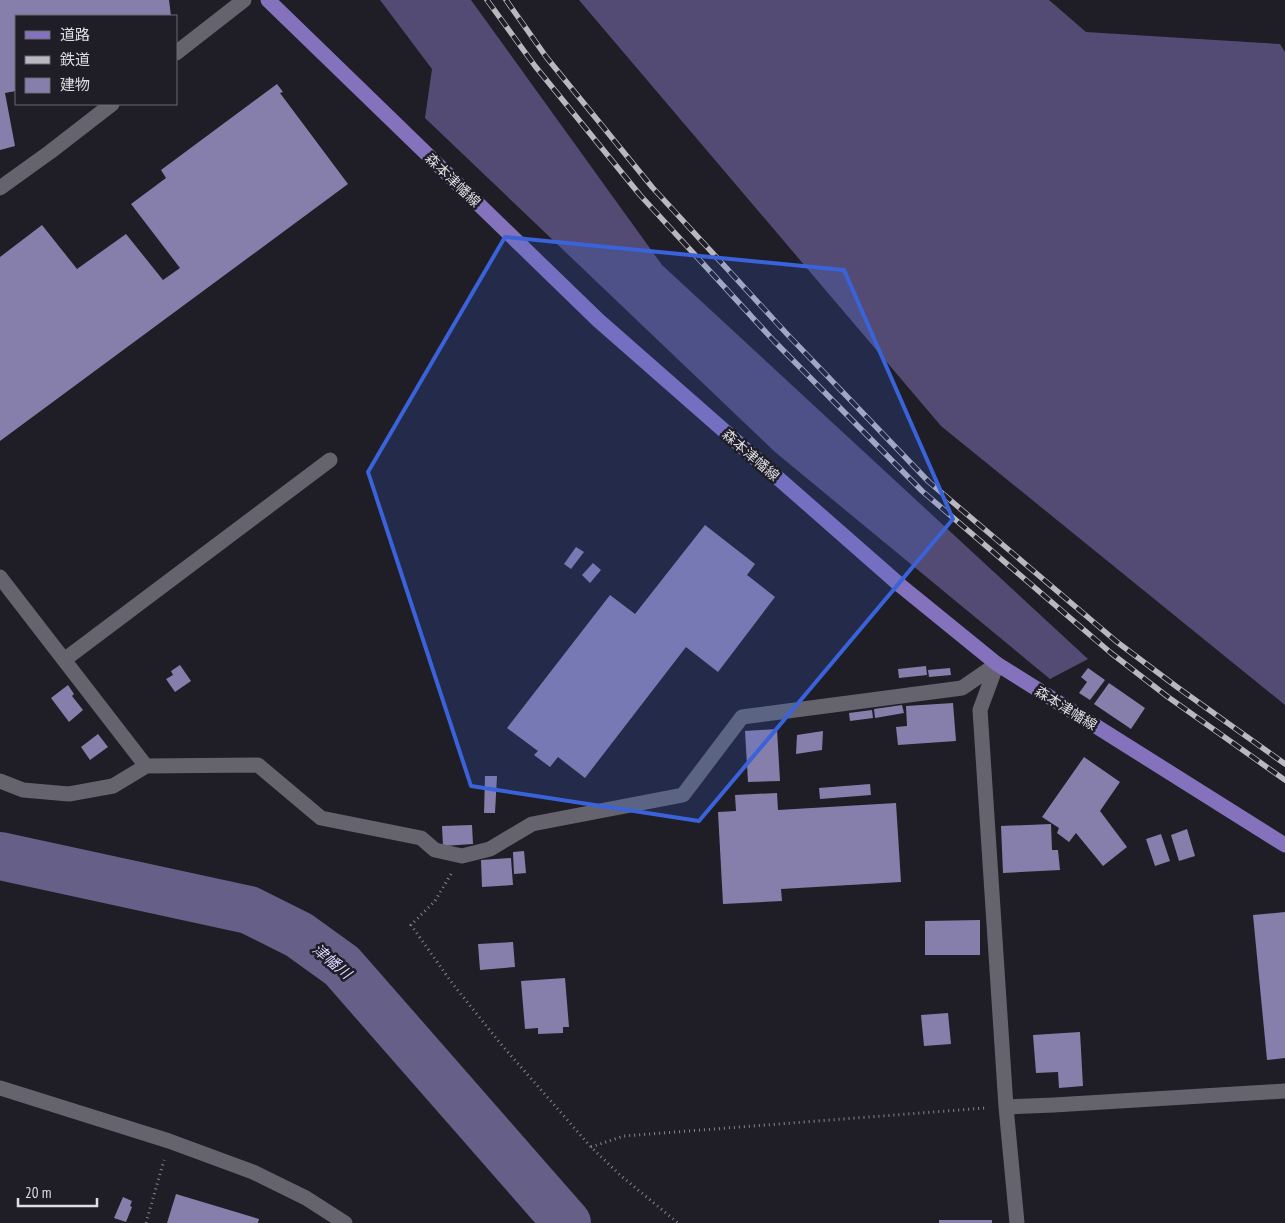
<svg xmlns="http://www.w3.org/2000/svg" width="1285" height="1223" font-family="'PT Sans Narrow','Noto Sans JP',sans-serif">
	<style>
		.forest { fill: #534b73 }
		.lines { fill: none; stroke-linecap: round; stroke-linejoin: round }
		.river { stroke: #665f88; stroke-width: 48 }
		.building { fill: #867fab }
		.path { stroke: #87868d; stroke-width: 3; stroke-dasharray: 1 4; stroke-linecap: butt }
		.minor { stroke: #65646e; stroke-width: 15 }
		.major { stroke: #8472bc; stroke-width: 15 }
		.rail-casing { stroke: #b9b8be; stroke-width: 5.5 }
		.rail { stroke: #1f1d26; stroke-width: 4; stroke-dasharray: 11; stroke-linecap: butt }
		.marked { fill: #3a63da; fill-opacity: 0.2; stroke: #3a63da; stroke-width: 4; stroke-linejoin: round }
		.labels { text-anchor: middle; dominant-baseline: central; stroke-width: 5; stroke-linejoin: round; paint-order: stroke }
		.street-label { font-size: 14px; fill: #dedde3; stroke: #1f1d26 }
		.water-label { font-size: 15px; font-style: italic; fill: #dbd5ff; stroke: #1f1d26 }
	</style>
	<rect width="100%" height="100%" fill="#1f1d26"/>
	<path class="forest" d="M380,0H471L662,265L1088,659L1050,679L775,452L425,118L432,69Z
		M579,0H1049L1086,32L1280,44L1285,52V705L941,426Z"/>
	<g class="lines">
		<path class="river" d="M0,856L249,910L299,935L342,966L567,1223"/>
	</g>
	<path class="building" d="M0,0H169L171,16H16V91L5,93L15,146L0,150Z
		M277,84L283,92L280,93L348,184L0,441V257L42,225L77,269L126,234L163,280L180,268L131,204L166,178L161,170Z
		M705,525L755,564L747,575L775,597L718,672L686,647L585,778L558,757L550,767L534,755L538,751L507,728L610,595L635,614Z
		M576,547L584,552L571,569L564,564Z
		M593,563L601,570L590,583L582,575Z
		M180,665L191,681L175,692L166,679L173,675L171,671Z
		M926,666L927,675L899,678L898,669Z
		M950,668L951,675L929,677L928,670Z
		M1088,668L1105,680L1090,700L1079,693L1087,682L1081,677Z
		M1109,683L1145,708L1131,729L1094,704Z
		M68,685L74,694L72,696L83,710L69,722L51,698Z
		M953,703L956,741L898,745L896,727L907,726L906,706Z
		M902,705L904,713L875,718L874,709Z
		M872,710L873,718L850,721L849,713Z
		M777,729L780,781L748,782L745,731Z
		M823,731L822,750L796,754L797,735Z
		M98,734L108,747L90,760L81,747Z
		M1084,757L1120,782L1100,811L1127,847L1103,866L1076,833L1069,842L1057,833L1059,828L1042,817Z
		M485,776H497L495,813H484Z
		M870,784L871,795L820,799L819,788Z
		M777,793L778,810L896,803L901,882L781,889L782,901L723,904L718,812L736,811L735,795Z
		M1051,824L1052,850H1058L1060,870L1003,873L1001,826Z
		M472,825L473,844L443,846L442,826Z
		M1187,829L1195,856L1179,861L1171,835Z
		M1161,834L1170,861L1155,866L1146,839Z
		M524,851L526,873L514,874L513,852Z
		M511,858L513,885L482,887L481,860Z
		M1285,912V1058L1267,1060L1253,915Z
		M980,920V955H925V921Z
		M513,942L515,967L480,970L478,944Z
		M565,978L569,1027H563V1033L538,1034V1028L525,1029L521,981Z
		M948,1013L951,1044L924,1046L921,1015Z
		M1080,1032L1083,1086L1059,1088L1058,1072L1036,1073L1033,1035Z
		M176,1194L259,1219L258,1223H167Z
		M123,1197L132,1201L130,1206L132,1207L126,1222L114,1218Z
		M939,1220H992V1223H939Z"/>
	<g class="lines">
		<path class="path" d="M451,874L435,901L411,925L452,983L500,1043L591,1147L620,1175L678,1223
			M591,1147L624,1136L985,1108
			M146,1223L164,1160"/>
		<path class="minor" d="M176,53L244,0
			M0,188L50,152L112,104
			M0,577L146,766
			M64,660L330,460
			M997,664L980,710L1006,1107L1017,1223
			M0,781L23,790L69,794L113,786L146,766L258,765L321,818L421,838L435,850L462,856L490,849L532,824L683,795L742,717L962,688L997,664
			M0,1088L169,1141L253,1172L306,1198L345,1223
			M1006,1107L1054,1105L1285,1091"/>
		<path class="major" d="M268,0L598,320L901,586L997,664L1285,845"/>
		<defs>
			<path id="rail" d="M487,0L535,66L640,195L774,341L922,491L1111,653L1168,697L1285,780
				M506,0L547,58L652,187L787,334L929,482L1117,642L1177,687L1285,764"/>
		</defs>
		<use href="#rail" class="rail-casing"/>
		<use href="#rail" class="rail"/>
	</g>
	<path class="marked" d="M505,237L844,270L953,519L699,821L471,786L368,472Z"/>
	<g class="labels">
		<g class="street-label">
			<text transform="translate(453 180) rotate(44)">森本津幡線</text>
			<text transform="translate(751 455) rotate(41)">森本津幡線</text>
			<text transform="translate(1066 708) rotate(32)">森本津幡線</text>
		</g>
		<g class="water-label">
			<text transform="translate(332 961) rotate(40)">津幡川</text>
		</g>
	</g>
	<rect x="15" y="15" width="162" height="90" fill="#1f1d26" stroke="#6b6a72"/>
	<rect x="25" y="31" width="25" height="8" fill="#8472bc" stroke="#6b6a72"/>
	<text x="60" y="40" font-size="15" fill="#dedde3">道路</text>
	<rect x="25" y="56" width="25" height="8" fill="#b9b8be" stroke="#6b6a72"/>
	<text x="60" y="65" font-size="15" fill="#dedde3">鉄道</text>
	<rect x="25" y="78" width="25" height="15" fill="#867fab" stroke="#6b6a72"/>
	<text x="60" y="90" font-size="15" fill="#dedde3">建物</text>
	<path d="M18 1198v8h79v-8" fill="none" stroke="#dedde3" stroke-width="2.5"/>
	<text x="25" y="1198" font-size="15" fill="#dedde3" stroke="#1f1d26" stroke-width="4" paint-order="stroke">20 m</text>
</svg>
